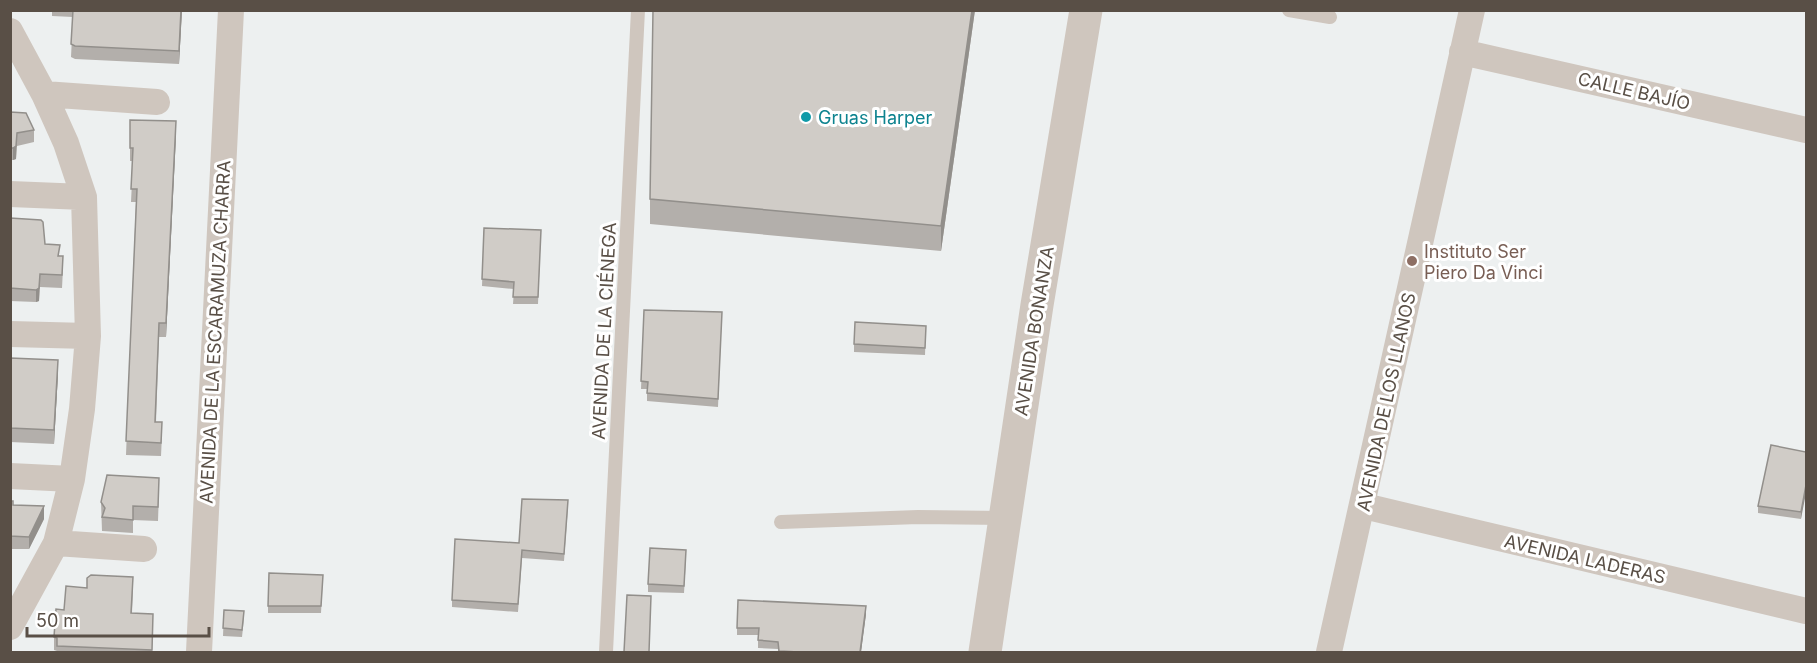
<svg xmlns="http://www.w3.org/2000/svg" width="1817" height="663" font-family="Inter,sans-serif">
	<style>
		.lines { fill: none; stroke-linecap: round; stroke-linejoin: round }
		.service { stroke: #cfc6be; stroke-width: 14 }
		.minor { stroke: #cfc6be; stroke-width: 26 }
		.tertiary { stroke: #cfc6be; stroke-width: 33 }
		.wall { fill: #b3afab }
		.shaded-wall { fill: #928f8b }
		.building { fill: #d0ccc7; stroke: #928f8b; stroke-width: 1.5 }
		.culture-dot { fill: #0f9aa8; stroke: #fff; stroke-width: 2 }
		.education-dot { fill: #8d6e63; stroke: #fff; stroke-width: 2 }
		.labels { text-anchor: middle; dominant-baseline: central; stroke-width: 6; stroke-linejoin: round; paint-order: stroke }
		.street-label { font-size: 18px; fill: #594f46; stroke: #fff }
		.culture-label { font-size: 18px; fill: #0d838f; stroke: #fff; text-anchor: start }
		.education-label { font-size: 18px; fill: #785e54; stroke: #fff; text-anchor: start }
	</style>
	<rect width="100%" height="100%" fill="#edf0f0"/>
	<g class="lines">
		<path class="service" d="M1289,10L1330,17
			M781,522L918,517L1005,518
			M606,652L638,10"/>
		<path class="minor" d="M10,31L44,94L66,143L84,197L88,336L82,409L72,479L56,543L10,627
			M1462,52L1806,130
			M44,94L157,102
			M10,194L84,197
			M10,334L88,336
			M10,476L72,479
			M1364,506L1806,611
			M56,543L144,549
			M199,652L231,10
			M1329,652L1472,10"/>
		<path class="tertiary" d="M985,652L1037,305L1086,10"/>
	</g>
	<path class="wall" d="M52,10H182L179,64L75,59L71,57L73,17L52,16Z
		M975,10L941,251L650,224V199Z
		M10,112L34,130V142L17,146L16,159L13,160H10Z
		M130,120L176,135L166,337H159L156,422L162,435L161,456L126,455L136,202H131L133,161H130Z
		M10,218L60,256L63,269L62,288L40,287L39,301L36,302L10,301Z
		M484,228L541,230L538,304H513L514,289L482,286Z
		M644,310L722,312L718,407L647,401V389H641Z
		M926,326L925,355L854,352V344Z
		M10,358L58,374L54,444L10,442Z
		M1806,452L1801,519L1758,513V506Z
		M159,492L158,521L133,520V533L102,531L101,502Z
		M10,501L13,505L44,519L29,549H10Z
		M568,507L564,561L522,558L518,612L452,607V600L519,543Z
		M686,558L684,593L648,592V584Z
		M323,575L321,613H268V606Z
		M87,588L133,590L132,613L153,627L152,652H57V651L54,650V637L64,610Z
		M224,610L244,618L242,637L223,636Z
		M866,614L861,652H778V649L758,648V635H737V628Z"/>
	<path class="shaded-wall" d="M181,10H182L179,64V51Z
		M972,10H975L941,251V226Z
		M176,121V135L166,337V323Z
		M17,133L16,159L13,160V148Z
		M40,274L39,301L36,302V290Z
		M58,360V374L54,444V430Z
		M1806,485V493L1801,519V512Z
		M44,506V519L29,549V537Z
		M866,606V614L861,652H860Z"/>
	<path class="building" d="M73,10H181L179,51L75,46L71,44Z
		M653,10H972L941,226L650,199Z
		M10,112L26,113L34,130L17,133L16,146L13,148H10Z
		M130,120L176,121L166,323H159L155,422H162L161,443L126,441L137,189H131L133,148H130Z
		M10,218L41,220L43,222L45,244L60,245L58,256H63L62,275L40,274L39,288L36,290L10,288Z
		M484,228L541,230L538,297H513L514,282L482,279Z
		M644,310L722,312L718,399L647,393L648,382L641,381Z
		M855,322L926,326L925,348L854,344Z
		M10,358L58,360L54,430L10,428Z
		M1771,445L1806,452V485L1801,512L1758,506Z
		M107,475L159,478L158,507L133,506V520L102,517L105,508L101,502Z
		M522,499L568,500L564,554L522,550L518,604L452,600L455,539L519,543Z
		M10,501H13V505L44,506L29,537L10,536Z
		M650,548L686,550L684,586L648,584Z
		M269,573L323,575L321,606H268Z
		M91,575L133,577L131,613L153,614L152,650L57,646V638L54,637L56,609L64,610L66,586L87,588V578Z
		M627,595L651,596L649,652H624Z
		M738,600L866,606L860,652H799L779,651L778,642L758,640L759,628H737Z
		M224,610L244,611L242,630L223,628Z"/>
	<circle class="culture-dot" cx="806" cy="117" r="6"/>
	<circle class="education-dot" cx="1412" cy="261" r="6"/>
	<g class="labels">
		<g class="street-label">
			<text transform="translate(1634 91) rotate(13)">CALLE BAJÍO</text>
			<text transform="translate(604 331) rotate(-87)">AVENIDA DE LA CIÉNEGA</text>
			<text transform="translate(1034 331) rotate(-81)">AVENIDA BONANZA</text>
			<text transform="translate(215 332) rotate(-87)">AVENIDA DE LA ESCARAMUZA CHARRA</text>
			<text transform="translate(1386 402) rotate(-78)">AVENIDA DE LOS LLANOS</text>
			<text transform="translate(1585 559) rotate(13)">AVENIDA LADERAS</text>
		</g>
		<g class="culture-label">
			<text x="818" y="117">Gruas Harper</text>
		</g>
		<g class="education-label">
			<text x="1424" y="251">Instituto Ser<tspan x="1424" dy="21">Piero Da Vinci</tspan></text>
		</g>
	</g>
	<rect width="1817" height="663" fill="none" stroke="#594f46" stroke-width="24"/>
	<path d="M27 627v9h182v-9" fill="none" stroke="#594f46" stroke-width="3"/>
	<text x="36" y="627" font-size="18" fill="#594f46" stroke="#ffffff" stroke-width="4.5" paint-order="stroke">50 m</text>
</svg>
